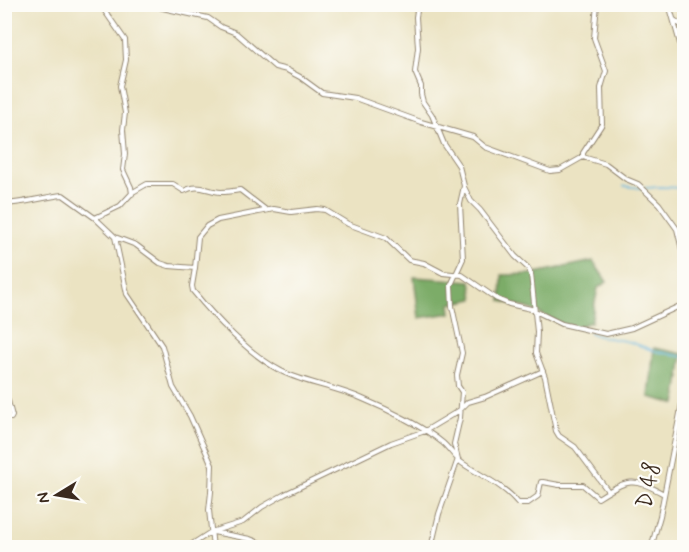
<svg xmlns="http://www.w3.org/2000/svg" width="689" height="552" font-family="Mynerve,sans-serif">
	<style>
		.forest { fill: #7bac67; stroke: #5b6b42; stroke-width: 1.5 }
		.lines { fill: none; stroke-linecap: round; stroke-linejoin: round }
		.stream { stroke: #67b7e1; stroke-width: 1.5 }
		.minor-casing { stroke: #938670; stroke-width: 6 }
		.minor { stroke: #fff; stroke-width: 4 }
		.labels { text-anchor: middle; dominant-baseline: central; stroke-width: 4.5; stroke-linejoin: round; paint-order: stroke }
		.street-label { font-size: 22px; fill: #3b2a1e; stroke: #fdfcf7 }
	</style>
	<rect width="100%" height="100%" fill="#fdfcf7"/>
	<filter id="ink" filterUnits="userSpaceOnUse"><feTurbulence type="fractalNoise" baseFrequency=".0167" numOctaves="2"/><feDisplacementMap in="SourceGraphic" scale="12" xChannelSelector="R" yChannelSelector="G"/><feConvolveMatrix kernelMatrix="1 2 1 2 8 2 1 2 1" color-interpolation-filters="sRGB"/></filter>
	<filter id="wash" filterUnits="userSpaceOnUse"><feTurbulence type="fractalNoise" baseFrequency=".008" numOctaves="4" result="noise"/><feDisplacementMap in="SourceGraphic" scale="24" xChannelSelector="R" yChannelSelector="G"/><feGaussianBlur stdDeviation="1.35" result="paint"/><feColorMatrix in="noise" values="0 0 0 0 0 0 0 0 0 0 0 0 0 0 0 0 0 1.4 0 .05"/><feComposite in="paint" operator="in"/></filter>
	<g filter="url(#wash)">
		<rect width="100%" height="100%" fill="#ebe3c2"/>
		<path class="forest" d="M593,261L607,282L598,288L591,322L576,327L562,324L531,309L501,301L502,275L531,274Z
			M414,277L471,281L474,299L450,304L451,313L419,318Z
			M654,348L683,354L676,404L649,397Z"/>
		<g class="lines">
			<path class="stream" d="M624,186L641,188
				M645,188L660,187L684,188
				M589,332L598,336L630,342L655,351L684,357"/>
		</g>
	</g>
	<g filter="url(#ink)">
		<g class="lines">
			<defs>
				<path id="minor" d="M100,4L125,40L126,60L120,86L125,113L123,130L125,154L123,170L131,187L132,194
					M148,4L167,9L169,4
					M418,4L416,17L418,48L415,72L421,86V94L423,102L432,115L444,144L459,166L464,186L460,204L463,259L451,285L452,306L462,353L457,375L458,386L462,392L460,418L454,444L458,459L439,514L431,548
					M669,4L684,58
					M167,9L208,18L221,27L236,33L275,67L287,70L300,77L322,93L355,98L421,122L473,137L485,147L550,171L560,170L583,157L606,164L626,179L638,184L659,204L677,229L684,258
					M674,20L684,27
					M583,157V153L602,124L601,88L606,71L594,38L597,4
					M464,187L471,201L480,210L515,256L528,268L531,274L537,332L536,353L545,377L556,431L559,436L575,447L608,491
					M4,204C25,203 43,197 63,195L95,218L120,206L133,192L147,184H173L184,191C198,183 207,191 221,192C227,192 234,191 240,190L266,210
					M95,218L115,237L127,294L162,346L173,387L190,416L212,465L211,492L209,510L213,548
					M115,237L136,245L160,263L169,266L195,268L192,286L193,291C215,318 250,355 281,371C307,384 337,387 363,399C387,409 424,427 443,443C450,449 455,458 462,463C481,476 504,485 518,503H528L538,496L541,482H543L559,485H583L598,498C628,479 633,477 664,494
					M195,268L198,237L207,226L218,220L274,209L291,212L317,209L325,210L348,224L386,238L409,260L424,263L443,273L462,275L497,299L509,304L531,309L562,324L606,334L632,328L684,304
					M4,390L6,396
					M4,400L6,399
					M4,416L11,418L12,416L8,401
					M213,532L250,539L273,548
					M4,542L7,548
					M186,548L211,532L243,522L262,507L285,494L391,443L425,431L460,410L468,402L485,397L543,371
					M651,548L660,516L684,393"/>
			</defs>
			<use href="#minor" class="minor-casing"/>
			<use href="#minor" class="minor"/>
		</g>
	</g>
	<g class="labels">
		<g class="street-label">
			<text transform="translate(649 485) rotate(-79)">D 48</text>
		</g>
	</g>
	<rect width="689" height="552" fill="none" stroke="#fdfcf7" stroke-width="24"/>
	<g transform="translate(57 495) rotate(259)" stroke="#fdfcf7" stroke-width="4.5" paint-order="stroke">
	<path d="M0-4.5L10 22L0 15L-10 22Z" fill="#3b2a1e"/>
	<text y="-9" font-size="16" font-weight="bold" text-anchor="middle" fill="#3b2a1e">N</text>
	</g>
</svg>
